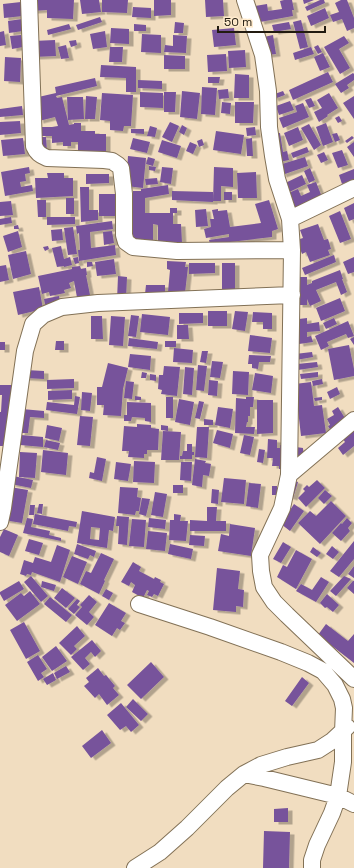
<svg xmlns="http://www.w3.org/2000/svg" width="354" height="868" font-family="'Space Grotesk',sans-serif">
	<style>
		.building { fill: #77539b; fill-rule: evenodd; filter: url(#shadow) }
		.lines { fill: none; stroke-linecap: round; stroke-linejoin: round }
		.minor-casing { stroke: #827156; stroke-width: 18 }
		.minor { stroke: #fff; stroke-width: 16 }
	</style>
	<defs>
		<filter id="shadow"><feDropShadow dx="4.5" dy="2.5" stdDeviation="0" flood-color="#0004"/></filter>
	</defs>
	<rect width="100%" height="100%" fill="#f1ddc0"/>
	<path class="building" d="M31,0H74L73,19L47,18V10L32,11Z
		M80,0H99L101,12L82,14Z
		M102,0H128L127,13L102,12Z
		M154,0H171V15L154,16Z
		M205,0H223L224,16L206,17Z
		M284,0H292L294,10H292L293,16L260,22L255,6L267,4L268,11L282,9L280,1Z
		M303,0H314L304,4Z
		M320,0H324L325,3L307,11L305,7Z
		M341,0H347L354,18V28L347,31L342,19L333,22L330,15L339,12L335,3Z
		M21,2L23,16L4,18L3,4Z
		M133,7L151,8V18L132,17Z
		M325,8L329,18L311,26L307,16Z
		M100,17L102,22L78,30L76,25Z
		M22,19L23,31L9,33L8,21Z
		M301,20L308,47L300,49L293,22Z
		M175,22L184,23L183,33H174Z
		M289,22L291,29L274,32L272,25Z
		M69,24L71,29L48,35L47,30Z
		M134,24L146,25V31H134Z
		M111,28L129,29V44L110,43Z
		M234,28L236,45L214,47L212,30Z
		M4,31L6,45L0,46V32Z
		M105,31L107,47L93,49L90,34Z
		M142,34L161,35V53L141,52Z
		M21,35L23,47L12,49L10,36Z
		M173,35L187,36L186,53L164,52L165,45L173,46Z
		M273,35L276,54L267,55L264,37Z
		M344,36L349,43L339,49L350,68L340,74L324,47Z
		M55,40L56,56L33,57V41Z
		M76,40L77,45L71,47L69,41Z
		M66,45L69,58L61,59L58,47Z
		M318,45L322,52L318,54L314,47Z
		M110,47H123L122,62H109Z
		M311,47L314,54L295,60L293,53Z
		M245,50L246,67L229,68L228,51Z
		M323,53L330,67L320,71L314,57Z
		M226,54L227,71L208,72L207,55Z
		M164,55L185,56V69H164Z
		M5,57L21,58L20,82L4,81Z
		M101,65L136,67V92H126V78L100,77Z
		M328,72L333,82L293,100L289,90Z
		M353,73L354,74V80L347,85L349,88L341,93L335,84Z
		M235,74L249,75V98H234Z
		M208,77H220L219,83H208Z
		M95,78L97,86L56,96L57,98L62,97L69,125L74,124V123H81V131H95V134H106V154H78V142H71V146H63V142L52,143V136H41V127H52L58,126L55,117L39,121L34,98L56,93L55,87Z
		M138,80L162,81V89L138,88Z
		M202,87L217,88L215,115L201,114Z
		M228,89L229,98L219,99L218,90Z
		M182,91L200,93L197,119L180,117Z
		M283,91L285,95L274,99L272,95Z
		M140,92L163,93V108L140,107Z
		M164,92H176L175,112H164Z
		M102,93L133,95L131,126H124L123,131L110,130V121L100,120Z
		M329,93L338,108L327,115L328,116L319,122L314,112L322,108L317,100Z
		M86,96L97,97L95,119H85Z
		M354,96V119L343,103Z
		M67,97H83L84,119L68,120Z
		M311,98L315,106L309,108L305,100Z
		M290,101L294,110L279,115L276,106Z
		M222,102L231,103L230,114L221,113Z
		M235,102H254L253,123H235Z
		M303,103L309,117L283,128L279,118L297,112L295,106Z
		M22,106L23,115L0,117V109Z
		M339,116L342,121L338,123L335,118Z
		M20,121L21,133L0,135V122Z
		M170,122L179,126L172,142L162,137Z
		M326,123L333,142L323,146L316,127Z
		M309,124L321,145L314,150L301,128Z
		M182,125L187,128L184,135L179,132Z
		M150,126L157,128L155,137L147,136Z
		M255,127L256,135L247,136L246,128Z
		M298,127L303,140L289,146L284,133Z
		M131,129H144V134L131,133Z
		M216,131L244,135L241,154L213,150Z
		M280,133L283,152L287,151L289,160L275,163L271,134Z
		M337,133L340,140L335,142L332,134Z
		M352,136L354,138L347,143L345,141Z
		M40,137H46L47,152H40Z
		M23,138L25,154L3,156L1,140Z
		M133,138L150,142L147,153L130,149Z
		M252,138L253,156H247L246,139Z
		M202,139L204,145L199,147L197,141Z
		M162,140L181,146L177,158L158,152Z
		M190,142L197,145L193,154L186,151Z
		M354,142V157L347,147Z
		M307,147L309,152L293,158L291,153Z
		M342,150L348,165L338,168L332,153Z
		M324,152L328,160L321,163L317,155Z
		M128,156L146,158L143,188L126,186Z
		M148,157L155,159L153,166L146,164Z
		M305,157L308,166L282,175L279,165Z
		M149,166L156,167L155,171L149,170Z
		M29,167L30,173L25,174L26,181L20,182L21,187L32,185L33,191L5,196L1,172Z
		M162,167L173,168L171,184L160,182Z
		M214,167L233,168V187L221,186V201H213Z
		M310,168L315,180L309,183L304,171Z
		M354,169V179L342,184L339,175Z
		M256,172L257,198H238L237,173Z
		M47,173H64V178H73V196L36,198L35,178H48Z
		M86,174H109V183L86,184Z
		M302,175L306,184L285,194L281,185Z
		M157,178L158,184L146,185L145,179Z
		M316,182L322,197L290,210L284,195L298,189L301,196L310,192L307,185Z
		M168,185L169,194L145,198V213H170V208H177V213H173V224H181L182,243L158,245V225L153,224V242L132,241L133,191H141V189Z
		M80,187H89V210H98V220L81,222Z
		M172,191L213,192V202L172,200Z
		M224,192H232V200H224Z
		M99,194H118V216H99Z
		M66,198H74V214H66Z
		M37,200H46V217H38Z
		M269,200L278,229L272,231V237L230,242V246L211,249L209,240L229,237V234L206,238L204,229L211,227L210,219H214L212,210L218,209V211L227,210L230,227L261,223L255,204Z
		M11,201L13,215L0,216V202Z
		M354,203V219L349,221L344,208Z
		M206,209L208,226L196,227L195,210Z
		M340,211L351,239L340,243L329,216Z
		M11,217L12,223L0,225V219Z
		M47,217H75V224L47,225Z
		M112,221L113,229L90,232L91,248L115,245L116,255L79,261L78,250H80L79,233L77,234L76,226Z
		M318,224L324,240L328,239L331,249L328,250L330,255L310,262L306,252L302,254L297,240L303,238L300,230Z
		M18,225L19,229H14V226Z
		M73,227L77,254L68,255L64,228Z
		M62,229L63,240L52,241L51,230Z
		M18,231L22,247L8,252L3,236Z
		M112,231L114,243L104,245L103,232Z
		M48,246L49,249L45,251L43,247Z
		M61,246L64,259L70,257L72,265L64,267V266L57,267L52,248Z
		M26,251L31,274L13,279L8,255Z
		M334,255L336,262L305,275L302,268Z
		M78,257L79,263L75,264L73,258Z
		M354,257V272L348,274L343,262Z
		M114,259L116,274L97,276L95,262Z
		M167,261L186,262L185,267H188L185,293L168,292L170,270L167,269Z
		M87,262H92L93,266L87,267Z
		M189,263H215V273L189,274Z
		M222,263H235V290H222Z
		M6,265L9,280L0,282V266Z
		M80,266L81,269L86,268L87,275H86L90,295H89L90,300L78,303L74,281L69,283L71,288L64,290L65,293L50,296L49,292L42,294L38,276L72,269V267Z
		M340,270L343,279H342L347,292L341,295L336,282L316,290L321,301L310,306L307,299V305H298V277H307V285L312,283V281Z
		M118,276L127,277L126,300H117Z
		M146,285H165V295L145,294Z
		M39,287L43,309L18,315L13,292Z
		M59,296L61,306L46,309L44,299Z
		M340,298L345,311L321,321L316,308Z
		M208,311H227V326H208Z
		M235,311L248,312L245,331L232,329Z
		M253,312L272,313V329H263V322H252Z
		M179,313H203V323L179,324Z
		M142,314L170,317L168,335L140,332Z
		M131,315L139,316L136,337L128,336Z
		M91,316H102L103,339H91Z
		M111,316L125,317L123,346L109,345Z
		M307,318V324L319,322L320,331L307,332V337L311,336L313,342L299,344L298,339L299,338V319Z
		M334,318L337,324L326,329L323,323Z
		M348,321L354,336L348,338L346,334L327,342L329,346L321,350L315,336Z
		M177,325H188L189,339H177Z
		M250,335L272,338L270,353L248,351Z
		M354,337V345L350,339Z
		M129,338L158,342L157,349L128,346Z
		M56,341H64V350H55Z
		M165,341H176V347H165Z
		M0,342H5V350H0Z
		M349,345L354,369V376L334,380L328,349Z
		M174,348L193,350L192,363L173,362Z
		M202,351H208L206,363L200,362Z
		M312,352L313,357L296,360L295,354Z
		M130,354L151,356L150,370L128,367Z
		M249,355L271,356L270,362H259L258,369L252,368V364H248Z
		M212,361L223,362L220,378L210,377Z
		M317,362L318,367L298,370L297,364Z
		M108,363L128,368L123,389L121,416L103,415L104,405H97V387H102Z
		M198,365L207,366L204,391L196,390Z
		M164,366L180,367L177,396L161,394L162,390L158,389L159,375H163Z
		M185,367L194,368L192,395L183,394Z
		M26,370L44,371V379L25,378Z
		M233,371L249,372L248,395L232,394Z
		M142,372L147,373L146,378H141Z
		M318,372V377L301,379L300,374Z
		M255,373L273,376L271,393L252,390Z
		M150,374L156,375V381L150,380Z
		M74,379V388L47,389V380Z
		M322,379L323,384L313,386L312,381Z
		M209,380L218,381L217,396L208,395Z
		M126,381L134,382L132,399L124,398Z
		M311,382L314,406L322,405L326,433L301,436L295,384Z
		M0,385H12L8,446H0V412H1L2,395H0Z
		M337,387L340,394L330,399L327,392Z
		M72,390V399L48,400V391Z
		M82,392L92,393L90,411L81,410Z
		M75,396L80,397L77,414L46,410L47,402L74,405Z
		M135,396L141,397V400H135Z
		M166,397H173V418H166Z
		M246,397H254L253,407H250V416H248V422H247L246,427H255L254,434L235,433L236,398L246,399Z
		M322,397V400L315,401L314,398Z
		M179,399L194,402L190,425L175,422Z
		M257,400H273V433L257,434Z
		M199,401L204,402L200,419L195,418Z
		M127,402L151,403V422L145,421V418L132,417L131,421H124V415H127Z
		M218,407L233,409L230,428L215,425Z
		M338,407L348,423L332,433L328,426L330,425L327,419L334,415L332,411Z
		M22,409L44,411V418L30,417L28,433H20Z
		M80,416L93,417L90,446L77,445Z
		M204,419L213,420V425H204Z
		M137,424L151,425V428L159,429L158,450H147V454H144V458L128,457L129,451H122L124,426L137,427Z
		M47,425L62,428L59,441L45,438Z
		M161,425L168,426V431L161,430Z
		M354,426V446L343,455L338,448L345,442L341,436Z
		M197,427H209L207,458L195,457Z
		M217,430L233,434L230,448L213,443Z
		M163,431L181,432L179,460H161Z
		M21,435L43,437V447L20,445Z
		M244,435L254,437L250,455L240,453Z
		M268,439L277,440V448H280V445L285,446V450L281,449V454H285V469H279V466H272L273,458H267Z
		M46,440L60,443L58,450L44,447Z
		M187,444H192V452H194V455H192V459H180V456H182L183,451H187Z
		M296,447L303,448V457H296Z
		M259,449L265,450L263,463L257,462Z
		M43,450L68,453L66,475L41,472Z
		M20,452L37,453L35,478L19,477Z
		M97,457L106,459L102,481L89,478L90,472L94,473Z
		M195,459L206,461L205,463L211,464L209,476L203,475L202,487L192,485Z
		M134,461L155,462L154,483L133,482Z
		M116,462L131,464L128,481L114,479Z
		M181,462H192L191,481L180,480Z
		M13,476L33,480L31,488L11,484Z
		M224,478L246,480L244,504L221,502Z
		M292,480L298,482L293,498L287,496Z
		M317,480L325,488L306,507L298,498L305,491L303,489L307,485L309,487Z
		M249,483L261,484L258,508L246,506Z
		M173,485H183V493H173Z
		M272,486H277V495H272Z
		M10,487L28,490L22,523L4,520Z
		M120,487L138,488L137,497L141,498L139,511H136L135,515L118,513Z
		M212,489L219,490L218,504L211,503Z
		M325,490L332,496L324,504L318,498Z
		M155,492L167,494L163,517L151,515Z
		M142,498L150,499L146,516L139,514Z
		M331,501L346,516L320,544L298,523L310,511L316,516Z
		M39,504H43L42,514L37,513Z
		M294,504L304,511L290,531L281,524Z
		M30,505H35L34,515H29Z
		M207,507H217L216,521H226V531H190V520L207,521Z
		M82,511L115,517L113,531L109,530L107,548L77,543ZM91,527L100,528L99,540L90,539Z
		M35,514L77,522L76,527L69,526L68,531L33,524Z
		M174,514L181,515L180,521H188L186,541L169,540L170,520H174Z
		M117,516L129,517L127,545L118,544L119,526H116Z
		M27,518L33,519L31,527L50,531L49,535L61,538V541L23,533Z
		M149,518L166,520L165,529L148,527Z
		M347,518L352,523L348,528L350,531L341,541L332,533L341,523L342,524Z
		M132,519L146,520L144,547L129,546Z
		M230,524L255,528L251,556L218,551L221,534L229,536Z
		M4,529L18,535L9,556L0,552V537Z
		M148,531L167,533L165,551L146,549Z
		M190,535L205,536L204,546L189,545Z
		M29,539L43,543L39,555L25,551Z
		M354,541V559L339,577L330,571Z
		M283,542L291,547L281,563L273,559Z
		M77,544L96,551L94,557L90,555L88,559L74,554Z
		M170,544L193,549L191,559L168,554Z
		M57,545L70,550L60,582L32,572L31,575L27,574L26,576L20,574L24,560L33,563L35,557L51,562Z
		M332,546L339,552L333,559L326,554Z
		M313,547L321,553L317,557L310,552Z
		M296,550L312,559L296,589L277,577L283,565L287,567Z
		M101,553L114,559L104,580L105,581L99,594L80,584L86,571L91,573Z
		M72,556L87,562L78,584L63,577Z
		M133,562L141,567L139,571L154,579L155,577L161,580L160,582L164,584L158,596L154,594L152,597L147,595L149,591L147,590L143,598L132,592L135,585L131,582L129,586L121,582Z
		M354,566V578L348,574Z
		M217,568L240,571L238,589L244,590L243,607L236,606V612L213,610Z
		M31,576L48,596L41,602L24,582Z
		M344,576L351,579L336,596L330,591Z
		M321,577L329,582L316,602L296,591L301,584L312,590Z
		M19,581L24,589L4,601L0,594V592Z
		M42,581L56,585L54,591L41,587Z
		M353,581H354V594L347,588Z
		M62,588L75,598L66,608L54,598Z
		M106,589L113,593L109,600L102,596Z
		M30,591L40,604L17,621L5,605L21,593L24,596Z
		M327,594L339,605L333,612L327,607L325,608L320,603Z
		M89,595L97,602L89,612L94,617L87,625L75,615L82,607L80,605Z
		M50,597L72,615L66,622L44,604Z
		M77,599L80,601L77,605L80,607L74,614L68,609Z
		M109,603L126,613L121,621L125,623L120,630L117,628L112,636L95,625Z
		M24,622L40,651L26,659L10,630Z
		M326,624L348,641L354,634V663L318,635Z
		M77,626L85,636L74,646L77,649L71,655L59,643Z
		M92,640L101,651L95,657L91,652L85,658L90,664L83,670L71,657Z
		M56,646L67,661L52,671L42,657Z
		M38,655L47,669L41,673L44,677L38,681L27,662Z
		M151,662L164,677L141,699L127,685Z
		M66,666L70,672L57,679L54,673Z
		M98,668L104,676L106,675L115,686L113,688L119,695L107,705L99,694L95,698L84,686L89,682L86,678Z
		M53,673L56,680L47,685L43,679Z
		M302,677L309,683L292,706L285,701Z
		M133,699L148,714L141,721L126,707Z
		M121,703L139,725L131,732L126,726L120,730L107,715Z
		M102,730L111,743L91,758L82,746Z
		M288,808V822H274V809Z
		M264,831L290,832L289,868H263Z"/>
	<g class="lines">
		<defs>
			<path id="minor" d="M29,0L34,146C37,153 40,155 47,158L104,160L112,161L118,165L121,168L124,194V235L126,242L133,247L177,251L292,250
				M245,0L263,55L268,91L269,127L273,156L277,179L290,219L292,250L289,475L282,508L260,555L261,571L264,587L274,602L287,615L354,679
				M290,219L354,188
				M289,475L354,420
				M0,522L3,508L25,351L33,324L43,315L62,307L98,303L292,295
				M139,604L210,627L281,652L308,663L323,671L335,685L342,699L344,708L343,732V762L338,796L332,813L317,845L312,860V868
				M244,774L264,778L338,796L354,804
				M135,868L160,852L187,828L227,788L244,774L261,765L287,757L318,750L332,741L347,727"/>
		</defs>
		<use href="#minor" class="minor-casing"/>
		<use href="#minor" class="minor"/>
	</g>
	<path d="M218 26v6h107v-6" fill="none" stroke="#221b10" stroke-width="2"/>
	<text x="224" y="26" font-size="12" fill="#221b10" stroke="#ffebcd" stroke-width="3" paint-order="stroke">50 m</text>
</svg>
